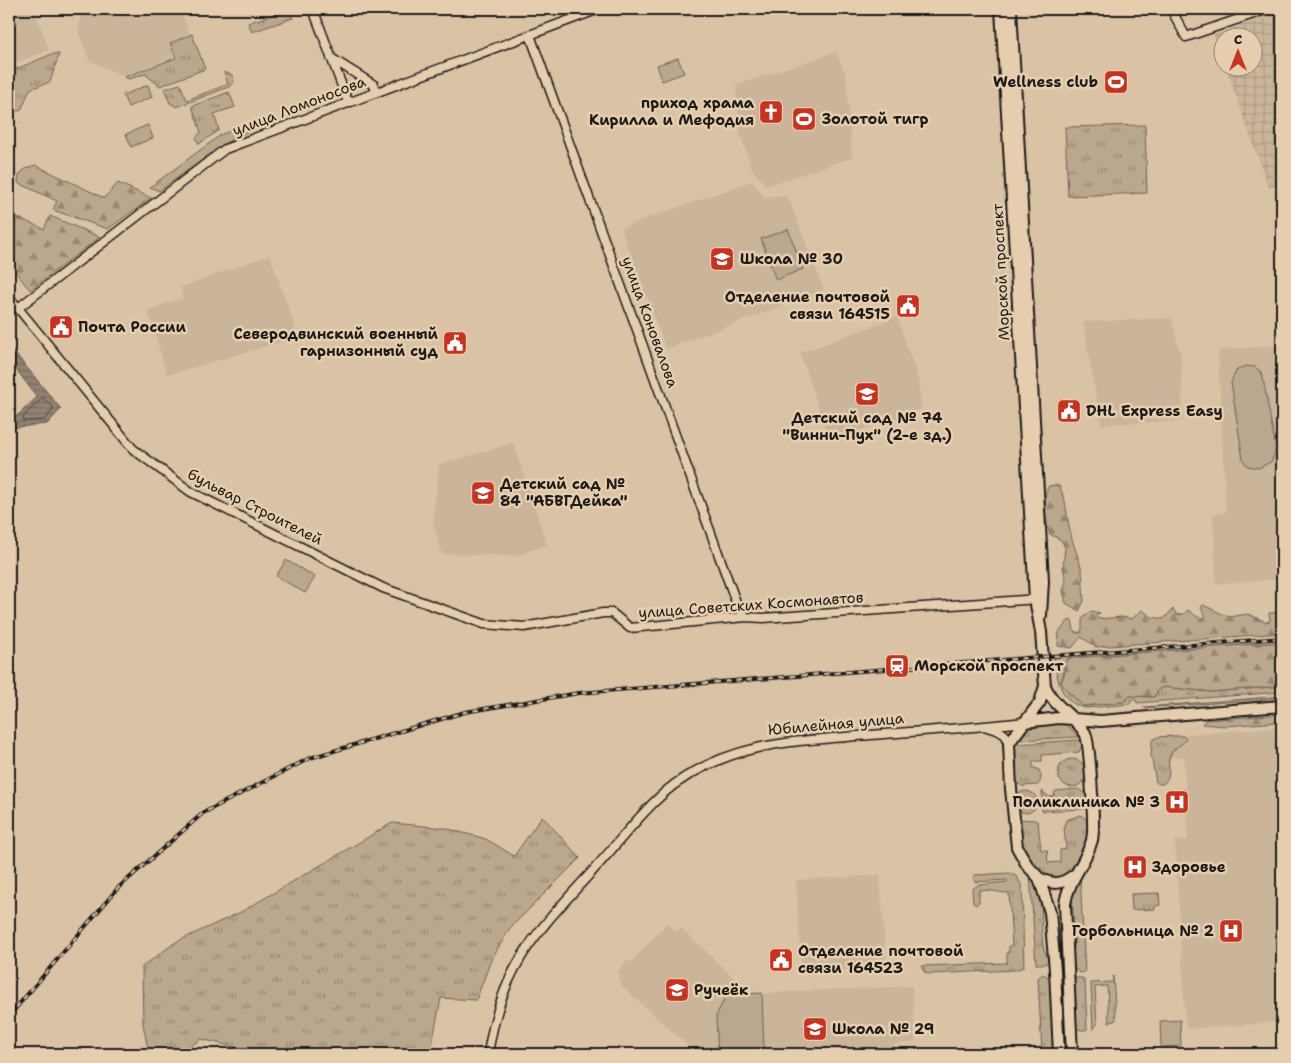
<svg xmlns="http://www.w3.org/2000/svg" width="1291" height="1063" font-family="'Shantell Sans',sans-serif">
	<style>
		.built { fill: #cab49a }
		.industrial { fill: url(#industrial-grid) }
		.grass { fill: url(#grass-tufts); stroke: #6b6255 }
		.forest { fill: url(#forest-firs); stroke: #6b6255 }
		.pitch { fill: #baa78e; stroke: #6b6255 }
		.water { fill: url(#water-rules); stroke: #62594f }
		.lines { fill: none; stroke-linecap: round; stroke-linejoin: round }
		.shore { stroke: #4b453e; stroke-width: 1 }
		.minor-casing { stroke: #1c1c1c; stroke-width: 11 }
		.major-casing { stroke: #1c1c1c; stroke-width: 14 }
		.minor { stroke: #e6cdae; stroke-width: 8 }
		.major { stroke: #e6cdae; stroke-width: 10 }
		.rail-casing { stroke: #1c1c1c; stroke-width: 4 }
		.rail { stroke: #e6cdae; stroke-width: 2; stroke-dasharray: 5.5; stroke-linecap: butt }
		.labels { text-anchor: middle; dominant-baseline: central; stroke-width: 5; stroke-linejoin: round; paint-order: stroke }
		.poi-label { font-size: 15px; font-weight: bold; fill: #1c1c1c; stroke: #e6cdae; text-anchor: start }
		.street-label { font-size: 15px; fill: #1c1c1c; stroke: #e6cdae }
	</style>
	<defs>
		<pattern id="industrial-grid" width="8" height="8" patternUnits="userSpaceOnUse" patternTransform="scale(1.25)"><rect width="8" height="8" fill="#cab49a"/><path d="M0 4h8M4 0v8" fill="none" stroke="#ad9a84"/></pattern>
		<pattern id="grass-tufts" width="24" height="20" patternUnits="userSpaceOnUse" patternTransform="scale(1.25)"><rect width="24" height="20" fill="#baa78e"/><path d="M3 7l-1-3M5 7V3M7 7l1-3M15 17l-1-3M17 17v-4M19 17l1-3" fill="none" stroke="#968773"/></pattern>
		<pattern id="forest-firs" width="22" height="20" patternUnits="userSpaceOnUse" patternTransform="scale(1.25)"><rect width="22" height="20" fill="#baa78e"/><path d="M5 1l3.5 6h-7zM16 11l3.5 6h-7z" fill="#968773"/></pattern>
		<pattern id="water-rules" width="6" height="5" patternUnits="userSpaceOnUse" patternTransform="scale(1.25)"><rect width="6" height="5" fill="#918271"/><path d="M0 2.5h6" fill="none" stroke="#766a5c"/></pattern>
	</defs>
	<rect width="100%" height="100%" fill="#dac2a5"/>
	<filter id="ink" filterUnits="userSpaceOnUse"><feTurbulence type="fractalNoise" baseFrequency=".02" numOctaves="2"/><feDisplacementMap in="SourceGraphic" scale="10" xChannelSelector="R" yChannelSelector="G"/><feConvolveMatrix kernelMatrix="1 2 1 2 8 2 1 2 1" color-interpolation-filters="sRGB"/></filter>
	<g filter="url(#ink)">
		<path class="built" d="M9,9H34L49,50L9,66Z
			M86,9H180L190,34L169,42L174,57L123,76L89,60L79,33L81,12Z
			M836,52L846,75L852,157L767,186L752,169L740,133L736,85Z
			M752,181L764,196L788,197L824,290L666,349L621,228Z
			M270,255L298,337L167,375L148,310L183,298L181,287Z
			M897,317L918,379L921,409L830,441L800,353Z
			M1171,318L1181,356L1183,421L1101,424L1083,322Z
			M1282,345V579L1216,584L1213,515L1226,512L1218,350Z
			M513,443L547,545L514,556L442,554L433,522L439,465Z
			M1282,727V1022L1186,1029L1175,840H1188L1184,757H1170L1168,736Z
			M880,875L886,968L802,973L796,880Z
			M667,923L676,932L681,928L734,978L727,995L912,986L915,1042L894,1044V1054H697L621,985L618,972L626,962L632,961Z"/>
		<path class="industrial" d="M1282,10V186L1281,184L1269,189L1226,68H1254V38H1224L1223,61L1214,35Z"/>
		<path class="grass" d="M288,9L293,18L252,32L248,23Z
			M192,34L205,69L160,86L145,74L129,79L124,77L176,58L170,43Z
			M52,54H59L50,82L30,89L21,110L9,114V72Z
			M224,72L232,75L234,82L231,86L177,107L170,103L164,89L180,84L187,100L228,84Z
			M229,92L235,107L214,114L219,130L199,144L196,138L201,132L192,106Z
			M253,122L255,128L227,142L159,191L150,187L222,134Z
			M148,125L153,138L131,147L126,134Z
			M1145,125L1147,193L1068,196L1065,127Z
			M1282,639V642L1070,658L1067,659L1061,683L1083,706L1123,702L1130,696L1154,697L1159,689L1164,687L1211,692L1282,686V692L1137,703L1136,700H1131L1130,704L1086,708C1060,704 1057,678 1054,657Z
			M1282,696V698L1144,708V707Z
			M1057,722L1068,726L1079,737L1018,740C1028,724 1040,723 1057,722Z
			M1174,736H1183L1186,739C1182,746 1173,747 1170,756C1166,767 1173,775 1163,784H1159L1156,782L1151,755L1152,741L1157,737Z
			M1079,740L1083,744L1079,752L1042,755V761H1033V768L1038,769C1042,774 1042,780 1038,785L1022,786L1016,782L1013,747L1016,744Z
			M1058 773a14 14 0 1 1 28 0a14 14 0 1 1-28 0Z
			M1078,789L1087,794V802L1083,809L1042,811V791L1049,797L1054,796L1055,791Z
			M1015 802a11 11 0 1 1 22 0a11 11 0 1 1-22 0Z
			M1081,815L1088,821C1088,846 1076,886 1043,877L1022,852L1018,819L1035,820L1038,822L1041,850H1047L1048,863L1060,862V850L1066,849L1064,826L1066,820Z
			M542,816L580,858L510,928L491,960L476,1000L441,998L430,1054H263L201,1039L179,1054H149L143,1024L142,967L176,942L243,911L392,823L445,828L486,839L514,856Z
			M1010,873L1017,877L1022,886L1024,967L1014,970L929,974L924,972L922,966L1007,963V952H1009V946H1012L1009,893C999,893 992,890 979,890V902L976,905L973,903L972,889L978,885L1007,882V880L975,882L973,878L975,875Z
			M1030,874C1048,900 1038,922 1044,950C1045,954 1048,956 1048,961L1045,964H1036Z
			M1080,876L1085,972L1080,973L1071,966L1074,947L1072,890Z
			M1159,893L1160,905L1155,906V909L1132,910L1131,894Z
			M1058,922L1061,924L1068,1054H1063L1056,927Z
			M1043,974L1051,979L1055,1046L1048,1054H1043L1042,1052L1038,978Z
			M1113,976L1116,1020L1109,1023L1107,986L1095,987L1097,1024L1093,1030L1091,983L1113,982Z
			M1073,978H1082L1085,982L1087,1029C1081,1032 1078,1029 1074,1024Z"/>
		<path class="forest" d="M35,165L104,198L118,183L151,198L108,229L53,210L57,201L18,183C18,171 25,169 35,165Z
			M9,214L44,229L50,216L100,237L30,290L9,264Z
			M1056,485L1060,487L1065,501L1070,533L1082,570L1084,601L1079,611L1066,603L1063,591L1066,581L1063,567L1065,547L1061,540L1050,534C1046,525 1042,493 1049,486Z
			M1203,605L1229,617L1248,614L1266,622L1270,621L1269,613L1282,612V633L1096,647L1081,637L1072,648L1058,646L1059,632L1068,621L1072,620L1074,631L1079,633L1082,629V619L1091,611L1100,613L1096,615L1098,619L1122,617L1132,619L1142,610L1152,617L1164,619L1173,609L1177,615L1184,614L1188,610C1194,614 1198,620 1206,617L1201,608Z
			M1282,642V686L1211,692L1164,687L1159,689L1154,697L1130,696L1123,702L1083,706C1075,698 1068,692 1061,683L1065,672L1063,664L1070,658Z
			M1282,714V721L1278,722L1225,726L1202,724L1206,720Z"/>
		<path class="pitch" d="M678,58L684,73L662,81L657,65Z
			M148,85L152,97L128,107L123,95Z
			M788,229L803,269L776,280L761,239Z
			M1245,366L1255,367L1262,373L1276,449L1272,461L1259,468L1247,466L1243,460L1231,382L1236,371Z
			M286,560L315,577L305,593L276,576Z
			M762,993L764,1054H718L716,1016L726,995Z
			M1180,1020L1181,1046L1161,1047L1160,1021Z"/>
		<path class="water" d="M9,346L61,409L47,424L9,428V420L18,415L37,397L9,360Z"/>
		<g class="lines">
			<path class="shore" d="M43,398L53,407V410L44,420L23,421V417Z"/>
			<defs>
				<path id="minor" d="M313,9L348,102
					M1171,9L1186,37L1268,9
					M530,35L737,605L746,617
					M331,58L374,85L376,91
					M9,297L133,449L191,492L383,588L484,624L524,627L603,613H612L630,628L746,617L763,618L1038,599
					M18,308L225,149L599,9
					M987,727C997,730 1007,732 1009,743
					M488,1054C501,970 531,938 587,877C615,848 643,808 675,784C735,741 800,741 870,735C921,731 973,728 1024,722"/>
				<path id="major" d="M1001,9L1035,599L1041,632L1045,686L1040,702L1009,743L1011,789L1017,847L1027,865L1039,878L1050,912L1055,970L1059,1054
					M1011,9L1043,581L1041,615
					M1045,686C1055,709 1073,714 1085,733C1090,741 1095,829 1092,840C1086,863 1068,880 1065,904L1072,1054
					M1024,722L1059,718L1101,721L1282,706
					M1039,878C1053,885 1061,885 1074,875"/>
			</defs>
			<use href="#minor" class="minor-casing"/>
			<use href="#major" class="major-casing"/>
			<use href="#minor" class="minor"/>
			<use href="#major" class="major"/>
			<defs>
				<path id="rail" d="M9,1016L118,888L203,813L310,758L465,712L579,693L1282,638"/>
			</defs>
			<use href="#rail" class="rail-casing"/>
			<use href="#rail" class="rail"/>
		</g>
	</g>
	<defs>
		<symbol id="stadium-square" viewBox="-11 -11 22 22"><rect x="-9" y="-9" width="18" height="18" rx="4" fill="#c8321e" stroke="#e6cdae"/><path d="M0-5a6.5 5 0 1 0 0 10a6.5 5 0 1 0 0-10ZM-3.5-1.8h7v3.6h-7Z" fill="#fff"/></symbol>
		<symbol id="church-square" viewBox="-11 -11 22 22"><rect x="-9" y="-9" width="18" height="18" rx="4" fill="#c8321e" stroke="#e6cdae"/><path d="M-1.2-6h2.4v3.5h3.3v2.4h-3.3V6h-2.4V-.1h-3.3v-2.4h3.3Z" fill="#fff"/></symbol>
		<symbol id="school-square" viewBox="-11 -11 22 22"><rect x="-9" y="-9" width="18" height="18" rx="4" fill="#c8321e" stroke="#e6cdae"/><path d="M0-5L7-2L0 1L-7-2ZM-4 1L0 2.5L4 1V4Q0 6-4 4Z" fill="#fff"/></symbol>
		<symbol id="civic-square" viewBox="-11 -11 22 22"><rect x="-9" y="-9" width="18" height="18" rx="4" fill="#c8321e" stroke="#e6cdae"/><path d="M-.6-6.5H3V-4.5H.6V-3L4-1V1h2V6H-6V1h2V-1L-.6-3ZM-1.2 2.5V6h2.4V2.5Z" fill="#fff"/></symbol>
		<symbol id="station-square" viewBox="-11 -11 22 22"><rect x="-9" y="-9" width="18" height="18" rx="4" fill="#c8321e" stroke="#e6cdae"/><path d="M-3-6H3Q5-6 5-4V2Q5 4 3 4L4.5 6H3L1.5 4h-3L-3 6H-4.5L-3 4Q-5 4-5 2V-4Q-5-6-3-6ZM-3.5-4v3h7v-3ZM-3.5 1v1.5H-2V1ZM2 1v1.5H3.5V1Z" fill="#fff"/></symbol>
		<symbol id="hospital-square" viewBox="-11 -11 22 22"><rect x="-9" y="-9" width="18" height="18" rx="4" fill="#c8321e" stroke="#e6cdae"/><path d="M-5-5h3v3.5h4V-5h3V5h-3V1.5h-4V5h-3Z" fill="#fff"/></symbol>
	</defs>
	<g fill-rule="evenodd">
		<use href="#stadium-square" x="1102" y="68" width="28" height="28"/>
		<use href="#church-square" x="757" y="98" width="28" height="28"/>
		<use href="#stadium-square" x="790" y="105" width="28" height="28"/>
		<use href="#school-square" x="708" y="245" width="28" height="28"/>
		<use href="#civic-square" x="894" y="292" width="28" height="28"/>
		<use href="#civic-square" x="47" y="313" width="28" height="28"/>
		<use href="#civic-square" x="441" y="329" width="28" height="28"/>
		<use href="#school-square" x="853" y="380" width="28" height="28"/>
		<use href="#civic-square" x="1055" y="397" width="28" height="28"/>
		<use href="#school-square" x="469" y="479" width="28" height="28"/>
		<use href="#station-square" x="883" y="652" width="28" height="28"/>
		<use href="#hospital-square" x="1163" y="788" width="28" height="28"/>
		<use href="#hospital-square" x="1121" y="853" width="28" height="28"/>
		<use href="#hospital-square" x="1217" y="917" width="28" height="28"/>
		<use href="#civic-square" x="767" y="946" width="28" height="28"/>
		<use href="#school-square" x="663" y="976" width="28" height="28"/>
		<use href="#school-square" x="801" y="1015" width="28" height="28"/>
	</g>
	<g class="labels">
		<g class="poi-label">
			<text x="1098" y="82" text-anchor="end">Wellness club</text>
			<text x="754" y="103" text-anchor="end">приход храма<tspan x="754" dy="17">Кирилла и Мефодия</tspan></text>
			<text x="822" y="119">Золотой тигр</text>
			<text x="740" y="259">Школа № 30</text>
			<text x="890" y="297" text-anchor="end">Отделение почтовой<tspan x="890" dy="17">связи 164515</tspan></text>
			<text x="78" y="327">Почта России</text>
			<text x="438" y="334" text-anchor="end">Северодвинский военный<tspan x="438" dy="17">гарнизонный суд</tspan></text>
			<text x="1086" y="411">DHL Express Easy</text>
			<text x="867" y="418" text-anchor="middle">Детский сад № 74<tspan x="867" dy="17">"Винни-Пух" (2-е зд.)</tspan></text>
			<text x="500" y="484">Детский сад №<tspan x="500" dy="17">84 "АБВГДейка"</tspan></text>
			<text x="914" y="666">Морской проспект</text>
			<text x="1160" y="802" text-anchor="end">Поликлиника № 3</text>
			<text x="1152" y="867">Здоровье</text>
			<text x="1214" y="931" text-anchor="end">Горбольница № 2</text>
			<text x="798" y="951">Отделение почтовой<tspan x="798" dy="17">связи 164523</tspan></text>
			<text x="694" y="990">Ручеёк</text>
			<text x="832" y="1029">Школа № 29</text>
		</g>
		<g class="street-label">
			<text transform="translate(299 106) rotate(-21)">улица Ломоносова</text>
			<text transform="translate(1001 272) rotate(-93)">Морской проспект</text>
			<text transform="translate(650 322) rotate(70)">улица Коновалова</text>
			<text transform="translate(255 507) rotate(27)">бульвар Строителей</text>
			<text transform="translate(751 605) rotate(-4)">улица Советских Космонавтов</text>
			<text transform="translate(836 724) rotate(-5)">Юбилейная улица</text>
		</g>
	</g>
	<rect width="1291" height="1063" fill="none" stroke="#e6cdae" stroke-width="30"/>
	<rect x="15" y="15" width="1261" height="1033" fill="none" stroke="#1c1c1c" stroke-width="2" filter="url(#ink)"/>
	<g transform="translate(1238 52)"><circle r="24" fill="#e6cdae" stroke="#958674"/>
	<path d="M0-4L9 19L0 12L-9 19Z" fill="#c8321e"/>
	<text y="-8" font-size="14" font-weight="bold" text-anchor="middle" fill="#1c1c1c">С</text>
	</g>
</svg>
